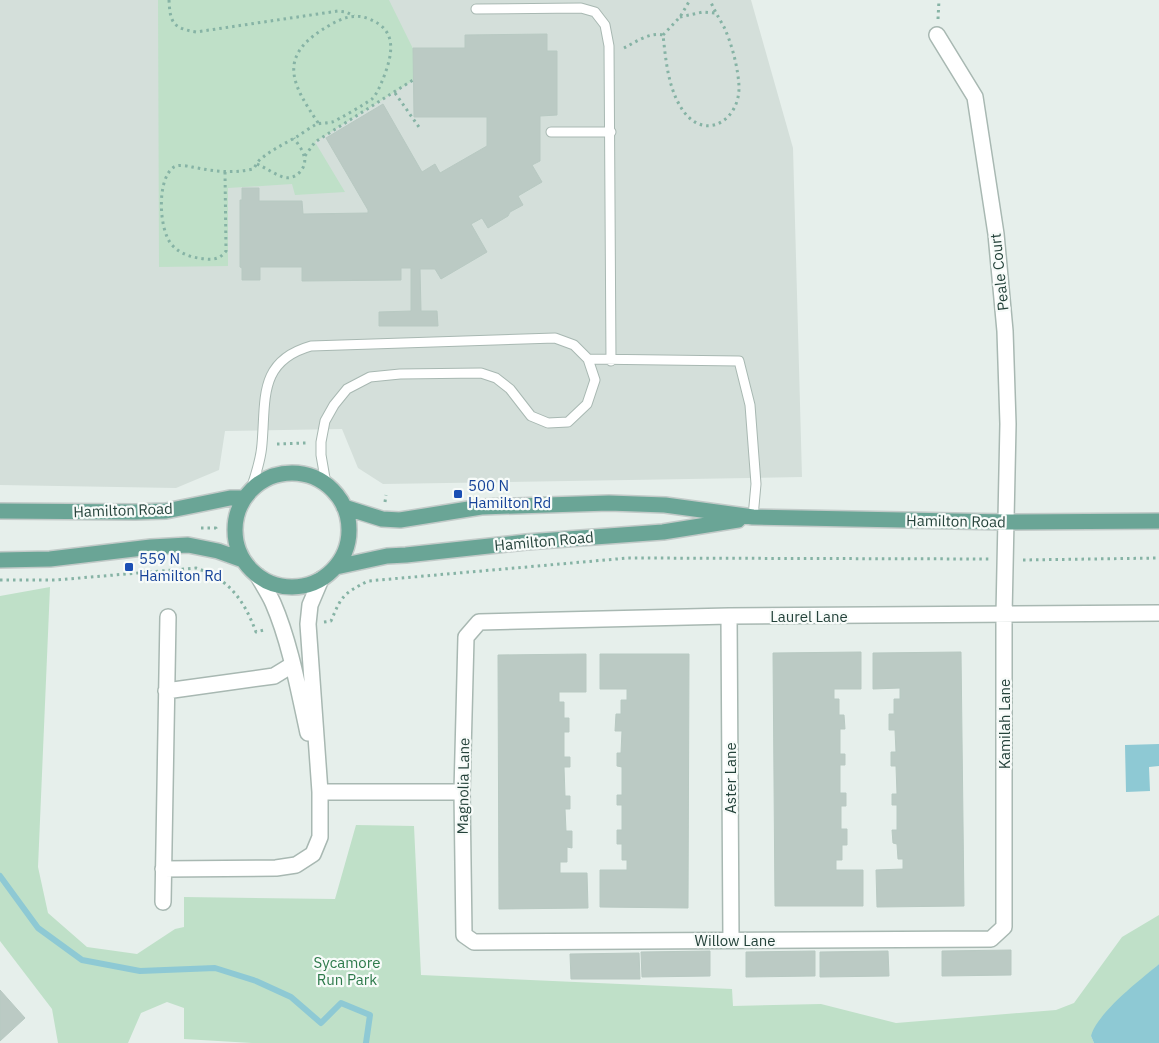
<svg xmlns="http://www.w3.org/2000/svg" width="1159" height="1043" font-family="'IBM Plex Sans',sans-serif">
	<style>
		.built { fill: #d4dfda }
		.green { fill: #bfe0c8 }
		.water { fill: #8ec9d4 }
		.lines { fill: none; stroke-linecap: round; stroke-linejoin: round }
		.stream { stroke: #8ec9d4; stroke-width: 6 }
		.building { fill: #bbcac4; stroke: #b8c9c2 }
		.lane-casing { stroke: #a8b8b2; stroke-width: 11 }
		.street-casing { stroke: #a8b8b2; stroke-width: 18 }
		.primary-casing { stroke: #c2cac8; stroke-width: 18 }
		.path { stroke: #86b3a5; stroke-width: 3; stroke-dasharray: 2.5 4; stroke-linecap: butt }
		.lane { stroke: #fff; stroke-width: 9 }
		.street { stroke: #fff; stroke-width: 15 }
		.primary { stroke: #6aa596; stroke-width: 15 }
		.transit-dot { fill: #1a4fb4; stroke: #f7fbf9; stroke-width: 2 }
		.labels { text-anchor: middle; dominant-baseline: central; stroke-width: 4.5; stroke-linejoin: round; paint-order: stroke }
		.street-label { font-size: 15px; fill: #24423a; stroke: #f7fbf9 }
		.transit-label { font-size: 15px; fill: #164399; stroke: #f7fbf9; text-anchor: start }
		.park-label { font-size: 15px; fill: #2d7a4b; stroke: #f7fbf9 }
	</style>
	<rect width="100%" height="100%" fill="#e6efeb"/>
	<path class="built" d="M0,0H751L793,148L802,477L383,484L358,468L342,429L225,431L219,470L176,488L0,485Z"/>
	<path class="green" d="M158,0H389L425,73L315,142L345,192L295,195L292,184L228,188V266L159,267Z
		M50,587L38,867L48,913L87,947L137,954L175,929L184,927V897L335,899L356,825L414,826L421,975L732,989L733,1006L821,1004L896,1023L1056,1010L1074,1003L1122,937L1159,915V964L1127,992L1091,1036L1094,1043H252L184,1039V1008L167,1002L141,1013L128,1043H58L52,1009L0,941V596Z"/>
	<path class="water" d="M1159,744V766L1149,767L1150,791L1126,792L1125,745Z
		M1159,964V1043H1094L1091,1036C1097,1013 1140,980 1159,964Z"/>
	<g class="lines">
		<path class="stream" d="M0,876L38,928L82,960L140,971L215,968L256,981L291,997L321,1023L341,1003L370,1015L366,1043"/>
	</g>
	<path class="building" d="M547,34V51H557V115L540,116V161L532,165L542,182L518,196L523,205L510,212L508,216L488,228L482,218L471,224L487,252L441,279L435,269H420L421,311H437L438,326H379V312L411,311V268H401V280L302,281V267H260V280H242V268L240,267V200H242V188H259V201H302L303,214L368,213V210L326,138L383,104L422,172L435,164L440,173L487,146V117H414L413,48H465V35Z
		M861,652V689H834V699H839V715H844L845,729H840V754H845V765H840V793H846V806H841V829H847V845H842V860H836V870H863V906H775L773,653Z
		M961,652L964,906L877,907L876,870L903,869V859H898L897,844L893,843L892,830H897V805H892V794H897L896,766H891V752H896L895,730H889V714H894V699H900V688L873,689V653Z
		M586,654V692H559V702H564V718H569V732H564V757H570V767H564L565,796H570V809H565L566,831H572V848L567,847V862H560V873H587L588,908L499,909L498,655Z
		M600,654H689L688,908L600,907V870H627V860H622V844H617V830H622V805H617V795H622V767L617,766V753H621L622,731H615L616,714H621V700H627V689H600Z
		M1011,950V975L942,976V951Z
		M710,951V976L642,977L641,952Z
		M815,951V976L746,977V952Z
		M888,951L889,976L820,977V952Z
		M639,953L640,979H571L570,954Z
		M0,990L25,1018L0,1041Z"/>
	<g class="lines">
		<defs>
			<path id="lane" d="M476,9L581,8L595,12L605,25L609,46L611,361
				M551,132H611
				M588,359L739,361L750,405L756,484L753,517
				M251,489C256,474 261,460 262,444C266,399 258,361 311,346L555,338L574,345L588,359L595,380L587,404L568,422L548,423L531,416L510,389L496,378L481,373L400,374L370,377L347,389L334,405L325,421L321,442V455L326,484"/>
			<path id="street" d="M937,35L975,97L996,234L1005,331L1008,424L1004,615V927L991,939L474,942L464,935L462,792L466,637L479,622L729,616L1159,613
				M258,576C263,585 269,594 273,603C290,642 299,692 308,733
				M729,616L731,940
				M166,691L274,676L292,665
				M320,792H462
				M163,869L276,868L296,865L313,854L320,837V792L308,624L310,605L321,579
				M163,902L168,617"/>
			<path id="primary" d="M235 530a57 57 0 1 1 114 0a57 57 0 1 1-114 0Z
				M344,507L382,519L400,520L481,507L609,503L665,505L753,517L1006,522L1159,521
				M0,511L135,512L166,511L230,498H245
				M0,560L50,559L151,547L188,545L218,551L243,560
				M336,567L387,556L406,555L526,542L663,532L738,520"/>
		</defs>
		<use href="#lane" class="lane-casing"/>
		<use href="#street" class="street-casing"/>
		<use href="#primary" class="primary-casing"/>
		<path class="path" d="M169,0C170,23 173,28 196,32L338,11L346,12L354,16
			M680,17L703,12L715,13
			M938,19L939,0
			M663,35L680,17L690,0
			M624,48C636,42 649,32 663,35C666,61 668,90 684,112C706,141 740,120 739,86C738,68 732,44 724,27C719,18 714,10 710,0
			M395,93L421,130
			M305,156L315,142L413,80
			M257,164C266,168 274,174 283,177C295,181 308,168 304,156C303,150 297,143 294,138
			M225,172L226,251C221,258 215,260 206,259C194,258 181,255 172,245C159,231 156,179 174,167C179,164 187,166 192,167C213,171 232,174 253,169C256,166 258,160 262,158C273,149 286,143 298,136C304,132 311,127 317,124C322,123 327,123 332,122C340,119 365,104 372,99C377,94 380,86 383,79C392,56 399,30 369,19C355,13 342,18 330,25C277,55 290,82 319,124
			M277,444L306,443
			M385,502L386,495
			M201,528H216L215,532
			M1023,560L1159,558
			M0,580H56L196,568C229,579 244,600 256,632L264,630
			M324,622L331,621C342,595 343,594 368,581L628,558L989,559"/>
		<use href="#lane" class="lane"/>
		<use href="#street" class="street"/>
		<use href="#primary" class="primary"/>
	</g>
	<g class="transit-dot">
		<rect x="453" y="489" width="10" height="10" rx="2.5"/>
		<rect x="124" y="562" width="10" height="10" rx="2.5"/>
	</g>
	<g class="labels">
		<g class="street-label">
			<text transform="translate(999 272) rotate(-96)">Peale Court</text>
			<text transform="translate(123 510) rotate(-2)">Hamilton Road</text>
			<text transform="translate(956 521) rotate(1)">Hamilton Road</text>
			<text transform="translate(544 541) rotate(-5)">Hamilton Road</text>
			<text x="809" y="616">Laurel Lane</text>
			<text transform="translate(1004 724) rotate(-90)">Kamilah Lane</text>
			<text transform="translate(730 778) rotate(-90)">Aster Lane</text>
			<text transform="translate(463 786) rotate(-89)">Magnolia Lane</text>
			<text x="735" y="940">Willow Lane</text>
		</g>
		<g class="transit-label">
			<text x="468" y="485">500 N<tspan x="468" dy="17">Hamilton Rd</tspan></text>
			<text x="139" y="558">559 N<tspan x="139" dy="17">Hamilton Rd</tspan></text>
		</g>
		<g class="park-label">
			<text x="347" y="962">Sycamore<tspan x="347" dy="17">Run Park</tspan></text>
		</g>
	</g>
</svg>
